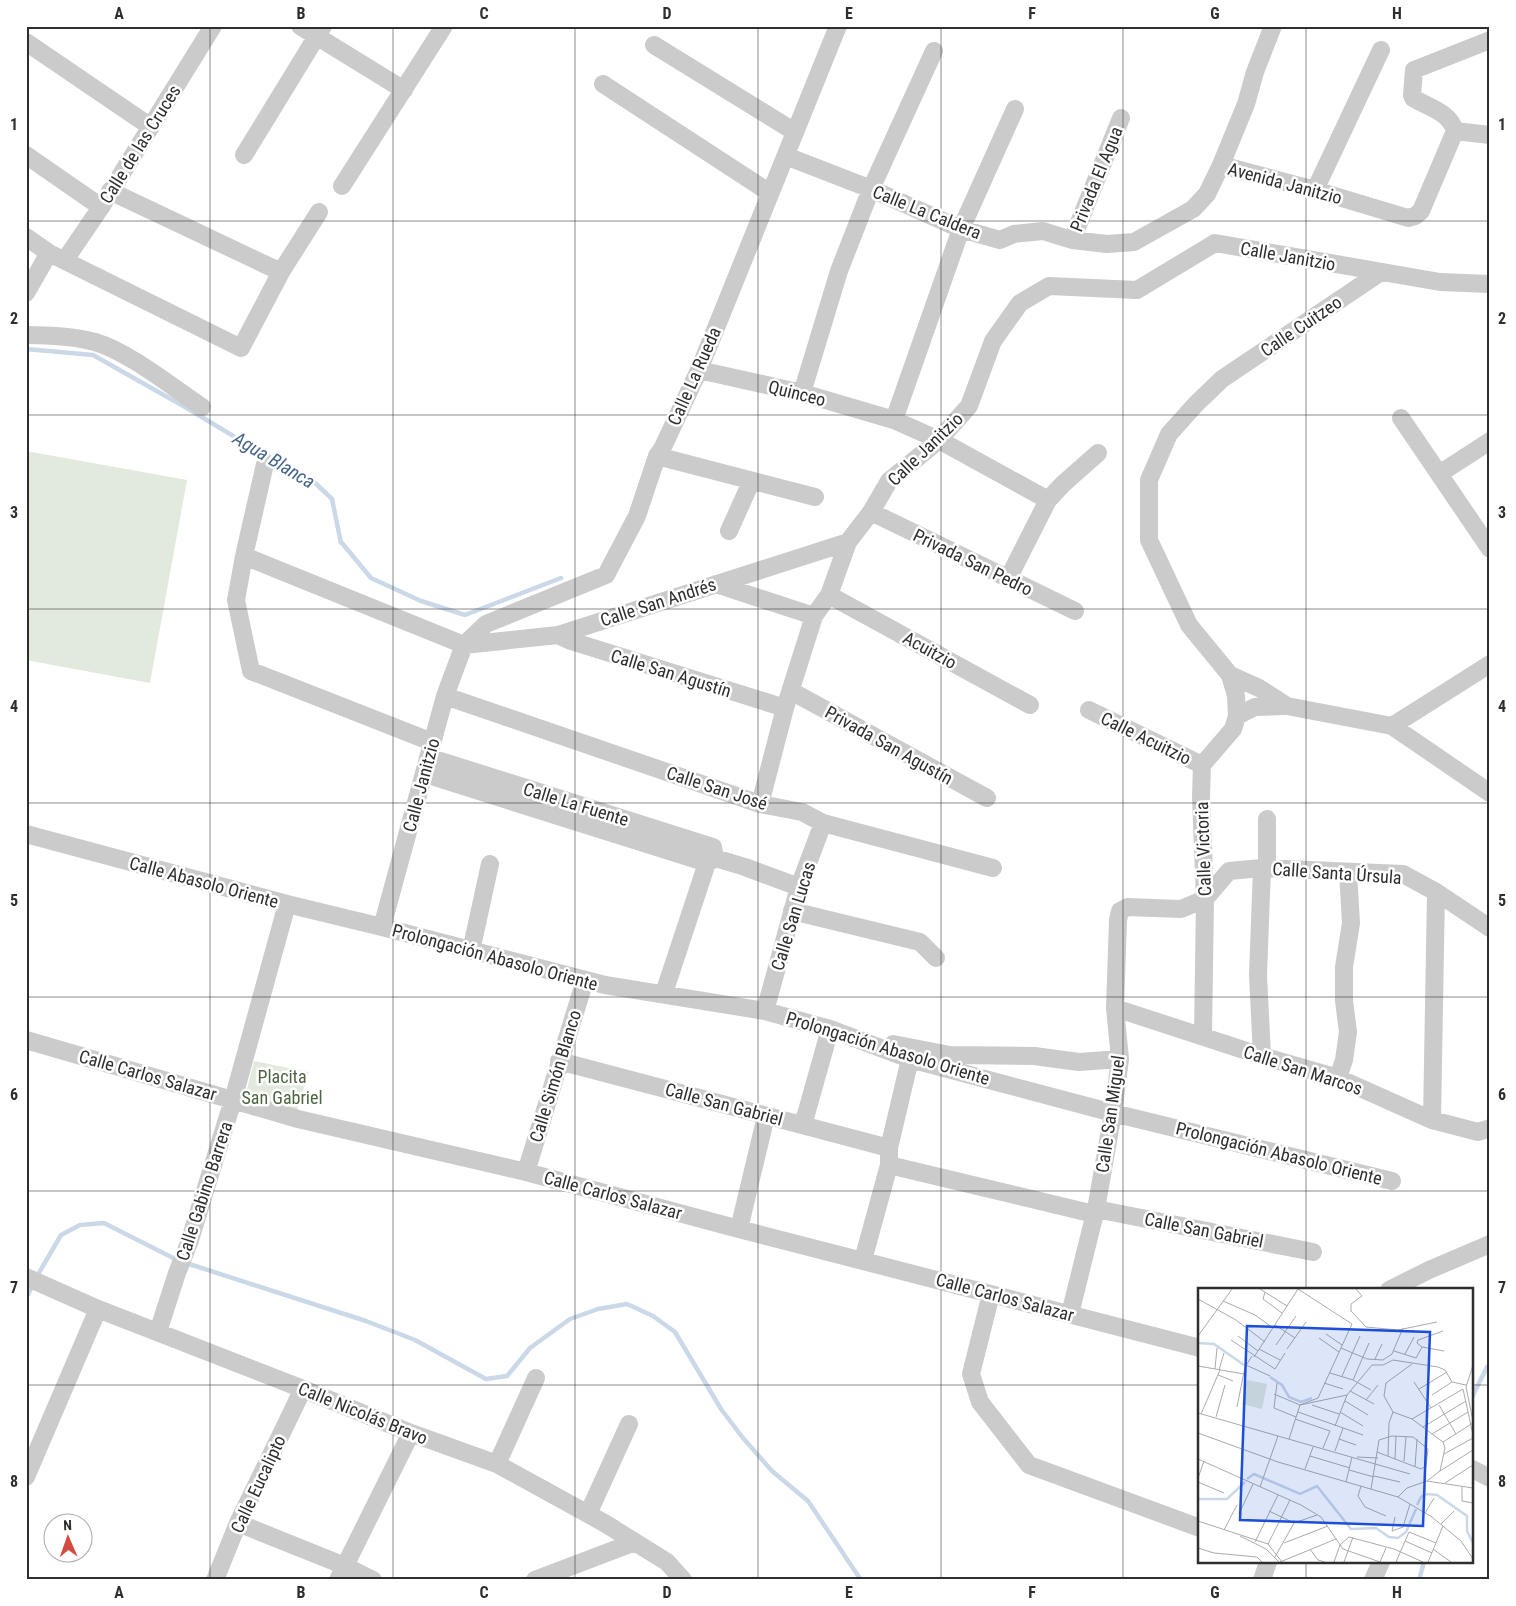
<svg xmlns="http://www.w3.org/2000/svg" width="1516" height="1606" font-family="'Roboto Condensed',sans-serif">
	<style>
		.green { fill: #e2eadd }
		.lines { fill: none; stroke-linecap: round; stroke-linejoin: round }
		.stream { stroke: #cbd8e8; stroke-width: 4.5 }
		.street { stroke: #cbcbcb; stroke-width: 18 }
		.grid { fill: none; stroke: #2e2e2e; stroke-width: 1; stroke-opacity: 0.55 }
		.labels { text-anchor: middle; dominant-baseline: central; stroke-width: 5; stroke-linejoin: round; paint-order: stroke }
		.street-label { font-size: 18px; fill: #2e2e2e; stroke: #fff }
		.park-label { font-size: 18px; fill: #4c6540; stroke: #fff }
		.water-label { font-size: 19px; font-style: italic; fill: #446488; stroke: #fff }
		.inset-river { fill: none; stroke: #cbd8e8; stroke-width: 2.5 }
		.inset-road { fill: none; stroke: #ababab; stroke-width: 1 }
		.view { fill: #1d4ed8; fill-opacity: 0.15; stroke: #1d4ed8; stroke-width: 2.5 }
		.inset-edge { fill: none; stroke: #2e2e2e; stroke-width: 2.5 }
		.neatline { fill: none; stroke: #2e2e2e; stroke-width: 2 }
		.grid-label { font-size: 16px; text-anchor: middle; font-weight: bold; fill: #2e2e2e }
	</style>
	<rect width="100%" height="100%" fill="#fff"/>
	<path class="green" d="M26,451L187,480L150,683L26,660Z
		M254,1061L309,1072L297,1110L245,1097Z"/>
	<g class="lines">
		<path class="stream" d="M26,349L93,355L185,407L260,452L311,479L332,499L341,543H342L371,578L421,601L465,615L561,578
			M186,1263L366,1321L415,1340L486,1379L507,1376L530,1348L570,1319L598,1309L627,1304L653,1316L675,1332L721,1409L743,1438L772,1471L808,1501L861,1580
			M36,1278L61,1235L80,1225L104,1223L177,1260
			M26,1298L33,1285
			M1472,1397L1487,1367L1490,1366
			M1419,1580L1424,1562"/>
		<path class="street" d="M300,26L404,90
			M26,42L151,127
			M654,45L795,132
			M603,84L770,193
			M1455,131L1490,135
			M26,155L101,207
			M244,155L323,26
			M786,156L871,189L961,229L1000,240L1014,234L1043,231L1072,240L1107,244L1134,242L1193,209L1207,194L1221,165L1246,104L1255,72L1273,26
			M1221,165L1315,190L1408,218L1415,216L1421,211L1455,131C1450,112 1428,107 1413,98L1412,95L1414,70L1490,40
			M342,186L444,26
			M1315,190L1381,50
			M110,191L281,272
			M26,237L49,253L241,348L281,272L319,212
			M1072,240L1121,118
			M65,260L101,207L213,26
			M1381,272L1222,379L1196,404L1169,434L1149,480V540L1189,625L1230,675L1259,688L1287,706L1392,726L1490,793
			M26,293L49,253
			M26,335C50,335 72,336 95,342C129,352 172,387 202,407
			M699,370L802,393L894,420L939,440L1048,500
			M802,393L839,271L871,189L934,51
			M1401,418L1490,549
			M894,420L961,229L1015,109
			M657,456L815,497
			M265,464L244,556L236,600L251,671L432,742
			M1439,474L1490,441
			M871,512L1075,611
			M729,531L751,482
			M244,556L464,645L558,635L848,542
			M1008,579L1048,500L1063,484L1098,453
			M716,584L814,616
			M829,595L1030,705
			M558,635L571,641L785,708
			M791,691L987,798
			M445,696L760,804L802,812L823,823L993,868
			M1089,710L1202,765
			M1237,716L1255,707L1286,706
			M1392,726L1490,664
			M428,757L713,847L715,858L707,863L664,993
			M425,774L707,863
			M760,804L785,708L814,616L829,595L848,542L871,512L889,481L939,440L969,406L993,341L1020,303L1049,286L1137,290L1215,243L1440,282L1490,284
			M1267,819V869
			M26,834L287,904L382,927L605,985L765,1011L830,1029L910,1059L1113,1113L1392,1181
			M715,858L745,867L799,887
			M792,911L920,942L936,958
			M382,927L445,696L464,645L486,624L606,575L637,516L657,456L662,449L699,370L838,26
			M471,951L490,864
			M1115,1008L1262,1056L1338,1078L1432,1120L1478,1132L1490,1128
			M765,1011L799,887L823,823
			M1203,1036L1205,899L1201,797L1202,765L1233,729L1237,716L1236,696L1230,675
			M26,1040L298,1119L526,1172L739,1229L1200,1348
			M893,1044L950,1055L1034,1056L1079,1062L1120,1059
			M1262,1056L1258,975L1262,868
			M559,1061L889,1148
			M1338,1078L1344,1060L1348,1032L1344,1001V967L1351,923L1348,872
			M1432,1120L1436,892
			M803,1125L830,1029
			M889,1165L1094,1214
			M526,1172L585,980
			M1096,1209L1313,1252
			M739,1229L766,1116
			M863,1260L889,1165V1148L910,1059
			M26,1277L98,1309L303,1389L411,1433L497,1464L606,1524L667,1562L683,1580
			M1389,1290L1429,1270L1490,1244
			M991,1294L971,1374L980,1402L1029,1465L1200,1528
			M1070,1314L1096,1209L1113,1113L1120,1059L1115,1008L1118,920L1120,911L1128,907L1181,909L1205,899L1229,871L1262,868L1403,874L1436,892L1490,928
			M158,1332L177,1273L189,1243L233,1100L287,904
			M497,1464L536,1378
			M1472,1469L1490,1478
			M26,1477L98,1309
			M588,1514L629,1424
			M238,1523L345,1566L373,1580
			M215,1580L238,1523L303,1389
			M338,1580L411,1433
			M535,1580L635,1542
			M1262,1580L1268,1562
			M1373,1580L1381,1562"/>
	</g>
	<path class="grid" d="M210,26V1580M393,26V1580M575,26V1580M758,26V1580M941,26V1580M1123,26V1580M1306,26V1290M26,221H1490M26,415H1490M26,609H1490M26,803H1490M26,997H1490M26,1191H1490M26,1385H1200M1472,1385H1490M1306,1562V1580"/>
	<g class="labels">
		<g class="street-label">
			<text transform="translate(140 144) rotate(-58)">Calle de las Cruces</text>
			<text transform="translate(1096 179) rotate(-68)">Privada El Agua</text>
			<text transform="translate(1285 183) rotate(15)">Avenida Janitzio</text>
			<text transform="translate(927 212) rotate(22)">Calle La Caldera</text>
			<text transform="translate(1288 256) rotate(10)">Calle Janitzio</text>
			<text transform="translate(1301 326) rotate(-34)">Calle Cuitzeo</text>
			<text transform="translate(694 376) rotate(-66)">Calle La Rueda</text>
			<text transform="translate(797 393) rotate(14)">Quinceo</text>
			<text transform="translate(925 449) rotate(-44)">Calle Janitzio</text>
			<text transform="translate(973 562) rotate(26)">Privada San Pedro</text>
			<text transform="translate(658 602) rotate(-18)">Calle San Andrés</text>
			<text transform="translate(930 650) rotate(29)">Acuitzio</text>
			<text transform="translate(671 673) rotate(17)">Calle San Agustín</text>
			<text transform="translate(1146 738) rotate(26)">Calle Acuitzio</text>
			<text transform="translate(889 745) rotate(29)">Privada San Agustín</text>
			<text transform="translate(421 785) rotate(-75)">Calle Janitzio</text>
			<text transform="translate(717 788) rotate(18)">Calle San José</text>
			<text transform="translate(576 804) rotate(17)">Calle La Fuente</text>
			<text transform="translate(1203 849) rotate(-92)">Calle Victoria</text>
			<text transform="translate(1337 873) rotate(4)">Calle Santa Úrsula</text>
			<text transform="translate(204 882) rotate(15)">Calle Abasolo Oriente</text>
			<text transform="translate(793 916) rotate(-73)">Calle San Lucas</text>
			<text transform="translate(495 957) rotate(15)">Prolongación Abasolo Oriente</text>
			<text transform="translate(888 1048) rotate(17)">Prolongación Abasolo Oriente</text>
			<text transform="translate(1303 1070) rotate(18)">Calle San Marcos</text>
			<text transform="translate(148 1075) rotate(16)">Calle Carlos Salazar</text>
			<text transform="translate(555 1076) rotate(-73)">Calle Simón Blanco</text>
			<text transform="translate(724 1104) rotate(15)">Calle San Gabriel</text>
			<text transform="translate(1110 1114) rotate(-82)">Calle San Miguel</text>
			<text transform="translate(1279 1153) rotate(14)">Prolongación Abasolo Oriente</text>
			<text transform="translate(204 1191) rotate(-72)">Calle Gabino Barrera</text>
			<text transform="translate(613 1195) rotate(15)">Calle Carlos Salazar</text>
			<text transform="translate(1204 1230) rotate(11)">Calle San Gabriel</text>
			<text transform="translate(1005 1297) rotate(15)">Calle Carlos Salazar</text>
			<text transform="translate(363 1413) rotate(22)">Calle Nicolás Bravo</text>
			<text transform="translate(258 1484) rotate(-65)">Calle Eucalipto</text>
		</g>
		<g class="park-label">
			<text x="282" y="1076">Placita<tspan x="282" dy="21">San Gabriel</tspan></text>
		</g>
		<g class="water-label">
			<text transform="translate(274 460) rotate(31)">Agua Blanca</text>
		</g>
	</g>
	<g transform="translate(1198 1288)">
		<rect width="275" height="275" fill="#fff"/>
		<path d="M49,92L69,96L64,121L44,116Z" fill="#e2eadd"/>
		<path class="inset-river" d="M0,55L16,56L46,77M72,89L84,97L91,109L103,114L114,110M49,191L56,186L102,206L119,198L153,241L178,240L191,249L200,250L208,244L218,221M0,211H29L47,194M219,217L223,209L229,206L239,207L269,228V243L275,255"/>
		<path class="inset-road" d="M62,1L89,18M100,1L154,36L120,110L102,117M158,1L164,8L153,16V23L168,39L200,42L239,34M67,4L65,11L84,25M0,11L38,32L67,54M25,13L57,27L75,40M77,37L97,50M245,43L220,52L219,55L224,59L246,63M128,46L144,57M0,48L34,1M40,48L60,63M121,50L141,64M33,52L77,81L87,65M78,57L98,28M143,60L169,71L185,72L194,66L205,40M61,61L82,72M89,61L108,34M196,63L218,70L224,59M207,66L216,49M56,69L100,1M177,71L184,56M214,76L188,95L186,108L195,124L214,131L245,154L247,160L242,183L229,193M48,77L72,88M275,77L268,99L275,133M0,78L46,86M17,81L19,60M21,82L26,65M132,85L155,92L173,102M20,87L35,93M144,88L162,48M155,92L171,55M216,94L233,120M79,95L76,120L98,129M126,95L145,101M221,101L249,84M265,101L275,147M152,103L176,116M76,106L102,117L149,107M234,107L254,94M168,112L180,97M147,113L170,127M114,117L141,126M241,117L258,146M39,119L47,79L54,68M100,124L165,147M142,124L165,138M0,125L212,186M3,126L22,82M18,129L27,97M97,131L132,143L125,160M214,131L265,101M137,138L149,107L174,77H185L195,72L240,79L247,82L254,94L268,97M225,139L268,113M0,145L80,174L200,209L234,229L263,253L275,271M234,146L270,124M91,151L102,117M141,151L158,157M245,154L275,135M137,163L145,140M246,166L275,150M112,168L152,180M190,168L191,135L195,124M159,169L180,170M0,171L103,217L123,229L145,261L182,274M197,171L198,148M206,173L208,149M217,179L219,151M107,181L115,159M151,182L176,189M242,183L275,162M176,188L202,194M0,190L6,173M0,194L26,205M148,194L154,169M247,195L275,177M163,198L160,208L167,219L188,228M62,199L80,148M264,199V213L275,215M173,201L181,152L194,148L215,149L230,161L228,178L223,181L179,164M200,209L209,200L229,193L275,200M71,223L96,235M227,225L236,210M41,226L55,196M197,229L194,243L205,239L212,216M0,233L70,256L84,274M243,236L256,223M26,242L39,217M42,248L68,261L81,274M207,253L234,265M57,254L80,207M86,255L130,238M70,256L92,212M0,260L16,265L59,269L64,274M112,261L120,272L127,274M235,261L253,274M77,269L96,235L119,227M82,274L138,251M136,274L142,257L151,249L196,261L225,274M146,274L155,249M182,274L188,260M198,274L211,244L238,255M230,274L245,238"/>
		<path class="view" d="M49,38L232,44L225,238L42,232Z"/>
		<rect width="275" height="275" class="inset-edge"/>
	</g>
	<rect width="1516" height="1606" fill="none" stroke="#ffffff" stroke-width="55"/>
	<g transform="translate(68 1538) rotate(358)"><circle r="24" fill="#ffffff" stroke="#ababab"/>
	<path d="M0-4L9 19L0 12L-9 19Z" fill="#d44b41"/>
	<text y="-8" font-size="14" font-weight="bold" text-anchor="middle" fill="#2e2e2e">N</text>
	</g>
	<rect x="28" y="28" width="1460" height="1550" class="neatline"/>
	<g class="grid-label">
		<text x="119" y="19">A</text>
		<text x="301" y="19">B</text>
		<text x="484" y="19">C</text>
		<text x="667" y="19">D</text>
		<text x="849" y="19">E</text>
		<text x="1032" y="19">F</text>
		<text x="1215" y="19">G</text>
		<text x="1397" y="19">H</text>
		<text x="14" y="130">1</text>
		<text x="1502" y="130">1</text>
		<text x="14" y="324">2</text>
		<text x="1502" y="324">2</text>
		<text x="14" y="518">3</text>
		<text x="1502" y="518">3</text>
		<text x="14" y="712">4</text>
		<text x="1502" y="712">4</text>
		<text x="14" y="906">5</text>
		<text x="1502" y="906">5</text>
		<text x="14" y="1100">6</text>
		<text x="1502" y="1100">6</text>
		<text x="14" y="1293">7</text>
		<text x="1502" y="1293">7</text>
		<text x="14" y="1487">8</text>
		<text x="1502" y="1487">8</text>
		<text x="119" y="1598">A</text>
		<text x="301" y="1598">B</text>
		<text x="484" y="1598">C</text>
		<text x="667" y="1598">D</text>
		<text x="849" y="1598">E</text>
		<text x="1032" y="1598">F</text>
		<text x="1215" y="1598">G</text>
		<text x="1397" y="1598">H</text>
	</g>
</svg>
